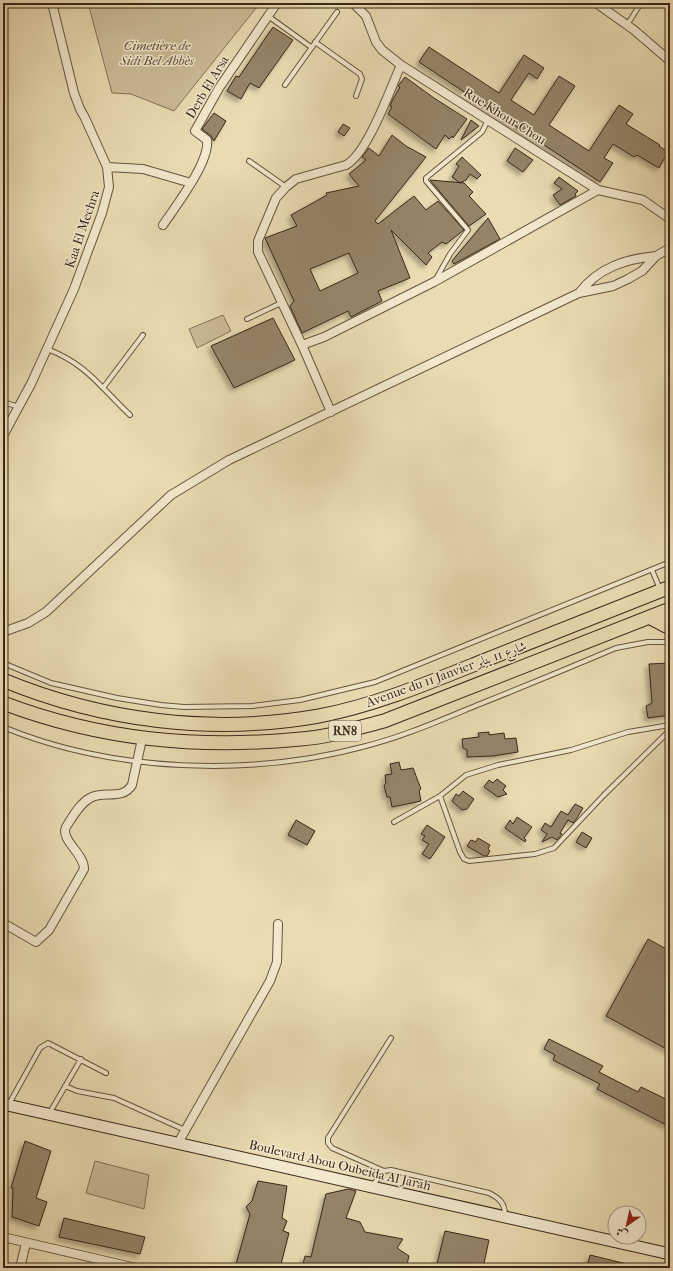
<svg xmlns="http://www.w3.org/2000/svg" width="673" height="1271" font-family="'IM FELL French Canon',Amiri,serif">
	<style>
		.green { fill: #cbbd98; stroke: #827258 }
		.building { fill: #948569; stroke: #382719; fill-rule: evenodd; filter: url(#shadow) }
		.lines { fill: none; stroke-linecap: round; stroke-linejoin: round }
		.lane-casing { stroke: #64543f; stroke-width: 6 }
		.street-casing { stroke: #64543f; stroke-width: 10 }
		.secondary-casing { stroke: #382719; stroke-width: 13 }
		.primary-casing { stroke: #382719; stroke-width: 15 }
		.lane { stroke: #f1e8cd; stroke-width: 4 }
		.street { stroke: #f1e8cd; stroke-width: 8 }
		.secondary { stroke: #f1e8cd; stroke-width: 11 }
		.primary { stroke: #e9dcb2; stroke-width: 13 }
		.labels { text-anchor: middle; dominant-baseline: central; stroke-width: 3; stroke-linejoin: round; paint-order: stroke }
		.shield { fill: #f1e8cd; stroke: #70614f; stroke-width: 1 }
		.shield-label { font-size: 12px; font-weight: bold; fill: #382719 }
		.park-label { font-size: 13px; font-style: italic; fill: #5d4c39; stroke: #f1e8cd }
		.street-label { font-size: 13px; fill: #382719; stroke: #f1e8cd }
	</style>
	<defs>
		<filter id="shadow"><feDropShadow dx="-3.5" dy="3.5" stdDeviation="2" flood-color="#0004"/></filter>
	</defs>
	<rect width="100%" height="100%" fill="#e9dcb2"/>
	<filter id="stains"><feTurbulence type="fractalNoise" baseFrequency=".005" numOctaves="4"/><feColorMatrix values="0 0 0 0 .2 0 0 0 0 .09 0 0 0 0 .02 0 0 0 .5 -.17"/></filter>
	<radialGradient id="worn" r=".72"><stop offset=".6" stop-color="#630" stop-opacity="0"/><stop offset="1" stop-color="#630" stop-opacity=".3"/></radialGradient>
	<path class="green" d="M88,3H260L174,111L131,94L112,93Z
		M223,315L231,331L197,348L189,329Z
		M95,1161L149,1175L144,1209L86,1193Z"/>
	<path class="building" d="M273,27L293,40L259,88L250,83L241,99L227,91L236,76L239,77Z
		M429,47L499,93L524,55L544,68L537,79L529,73L511,100L534,115L559,76L575,86L549,125L589,151L619,105L633,114L626,124L660,145L659,146L668,152L659,168L637,155L634,157L613,144L604,158L613,163L600,182L419,62Z
		M405,77L434,98L467,119L453,138L452,136L449,139L445,135L436,149L388,114L392,107L390,106L393,99L400,87L398,86Z
		M214,113L226,121L214,141L211,136L202,129Z
		M471,120L479,126L461,140Z
		M343,124L350,128L344,136L338,132Z
		M392,135L406,146L426,157L375,221L378,224L414,196L426,210L438,201L464,230L446,244L442,242L428,253L432,257L426,265L391,230L410,278L378,291L382,301L351,317L348,311L302,333L290,306L294,301L265,238L297,226L291,215L327,195L326,193L359,186L349,174L366,160L362,157L369,148L379,156ZM349,253L358,273L320,291L310,269Z
		M515,148L533,160L523,172L507,161Z
		M462,157L481,175L477,179L470,174L466,180L460,183L452,177L459,166L456,164Z
		M559,177L578,191L575,194L576,196L560,205L553,195L562,189L554,183Z
		M430,180L464,183L473,192L469,196L486,214L469,226Z
		M488,218L500,239L454,264L452,261Z
		M273,318L295,360L234,388L211,346Z
		M670,663V715L648,718L646,706L652,703L649,664Z
		M489,732V735L504,733L505,739L516,738L518,752L493,756L467,757V750L463,748L462,739L479,737L478,733Z
		M399,762L401,770L413,768L421,789L419,790L421,801L392,807L390,797H387L384,786L386,783L385,775L392,774L390,764Z
		M497,779L506,786L503,790L507,794L498,797L484,787L489,780L493,783Z
		M463,791L474,799L467,809L462,810L452,801L456,794L459,796Z
		M575,804L583,808L577,818L573,823L568,820L560,833L562,834L557,840L552,837L542,842L547,834L541,830L545,823L551,827L561,811L568,815Z
		M517,817L532,827L524,838L526,840L525,842L505,828L510,820L513,824Z
		M296,820L315,831L307,845L288,835Z
		M427,825L445,837L430,859L422,854L429,844L422,840L425,836L421,834Z
		M582,832L592,838L586,848L576,842Z
		M478,838L490,845L488,849L490,851L487,856H484L467,846L471,840L476,842Z
		M648,939L670,951V1051L606,1016Z
		M549,1039L603,1066L599,1072L638,1092L641,1087L670,1101V1127L597,1089L600,1084L553,1060L555,1055L544,1049Z
		M25,1141L51,1151L36,1198L47,1202L39,1226L12,1217L13,1188H11Z
		M258,1181L287,1186L282,1218L287,1221L283,1231L289,1233L280,1268H235L250,1214L246,1207L252,1201Z
		M348,1189L356,1191L346,1218L360,1222L365,1232L403,1239L397,1248L409,1256L406,1268H302L305,1256L311,1257L326,1194Z
		M64,1218L145,1237L140,1254L59,1237Z
		M445,1231L489,1240L483,1268H436Z
		M590,1255L631,1265V1268H587Z"/>
	<g class="lines">
		<defs>
			<path id="lane" d="M268,16L311,47
				M627,25L641,3
				M315,42L360,74L362,79L356,96
				M285,85L337,12
				M249,161L286,187
				M436,279L450,254L468,230L426,181V178L482,132L488,120
				M247,319L281,303
				M47,349C87,364 100,387 130,415
				M103,388L143,335
				M3,402L19,407
				M652,570L660,589
				M3,663L51,683L117,698L161,705L184,707L252,706L300,700L375,682L670,562
				M3,727C112,772 249,777 362,747C403,737 441,720 480,704C525,686 571,667 616,648L648,642H670
				M440,796L460,852L464,859L469,861L535,854L554,848L604,795L670,730
				M394,822L440,796L466,775L498,765L571,750L628,732L670,725
				M65,1086L77,1091L114,1098L185,1130
				M9,1104L40,1048L48,1043L106,1073
				M49,1114L81,1059
				M384,1171L332,1148L328,1143V1138L391,1038
				M372,1186L384,1171L391,1170L489,1193C499,1198 505,1203 505,1215"/>
			<path id="street" d="M353,3L366,16L376,42L382,50L401,65L598,190L643,200L670,219
				M596,3L634,30L670,61
				M401,65C390,89 368,153 346,165L296,179L286,187L276,198L258,241V252L302,345L324,337L434,282L598,190
				M107,167L143,169L191,183
				M163,225C175,207 210,162 207,140L195,131L219,88L277,3
				M579,293C598,268 625,259 656,256
				M302,345L331,412
				M5,432L31,384L74,289L102,213L109,187L107,167L85,118L80,109L74,93L52,3
				M3,632L28,623L46,612L171,495L229,460L579,293L613,286L628,279L642,271L656,256L670,248
				M3,923L36,942L49,930L84,869C84,853 60,840 66,827C72,818 79,804 90,798C104,790 122,801 132,785L142,739
				M178,1143L270,981L277,962L278,924
				M3,1237L136,1268
				M20,1268L26,1243"/>
			<path id="secondary" d="M3,1104L670,1254"/>
			<path id="primary" d="M649,617L670,628
				M3,680C102,721 212,735 319,716C377,705 433,681 488,659C549,635 609,611 670,587
				M3,703C101,740 197,749 301,739C329,737 357,728 384,721L670,609"/>
		</defs>
		<use href="#lane" class="lane-casing"/>
		<use href="#street" class="street-casing"/>
		<use href="#secondary" class="secondary-casing"/>
		<use href="#primary" class="primary-casing"/>
		<use href="#lane" class="lane"/>
		<use href="#street" class="street"/>
		<use href="#secondary" class="secondary"/>
		<use href="#primary" class="primary"/>
	</g>
	<g class="labels">
		<rect class="shield" x="329" y="721" width="32" height="20" rx="3"/>
		<g class="shield-label">
			<text x="345" y="731">RN8</text>
		</g>
		<g class="park-label">
			<text x="157" y="45">Cimetière de<tspan x="157" dy="15">Sidi Bel Abbès</tspan></text>
		</g>
		<g class="street-label">
			<text transform="translate(207 87) rotate(-59)">Derb El Arsa</text>
			<text transform="translate(505 116) rotate(32)">Rue Khour Chou</text>
			<text transform="translate(82 229) rotate(-71)">Kaa El Mechra</text>
			<text transform="translate(446 674) rotate(-20)">Avenue du 11 Janvier شارع 11 يناير</text>
			<text transform="translate(340 1165) rotate(13)">Boulevard Abou Oubeida Al Jarah</text>
		</g>
	</g>
	<rect width="673" height="1271" fill="none" stroke="#e9dcb2" stroke-width="16"/>
	<rect x="4" y="4" width="665" height="1263" fill="none" stroke="#382719" stroke-width="2"/>
	<rect x="8" y="8" width="657" height="1255" fill="none" stroke="#382719"/>
	<g transform="translate(627 1225) rotate(214)"><circle r="19" fill="#f1e8cd" stroke="#a79b85"/>
	<path d="M0-3L7 15L0 10L-7 15Z" fill="#8f2418"/>
	<text y="-6" font-size="11" font-weight="bold" text-anchor="middle" fill="#382719">ش</text>
	</g>
	<rect width="100%" height="100%" filter="url(#stains)"/>
	<rect width="100%" height="100%" fill="url(#worn)"/>
</svg>
